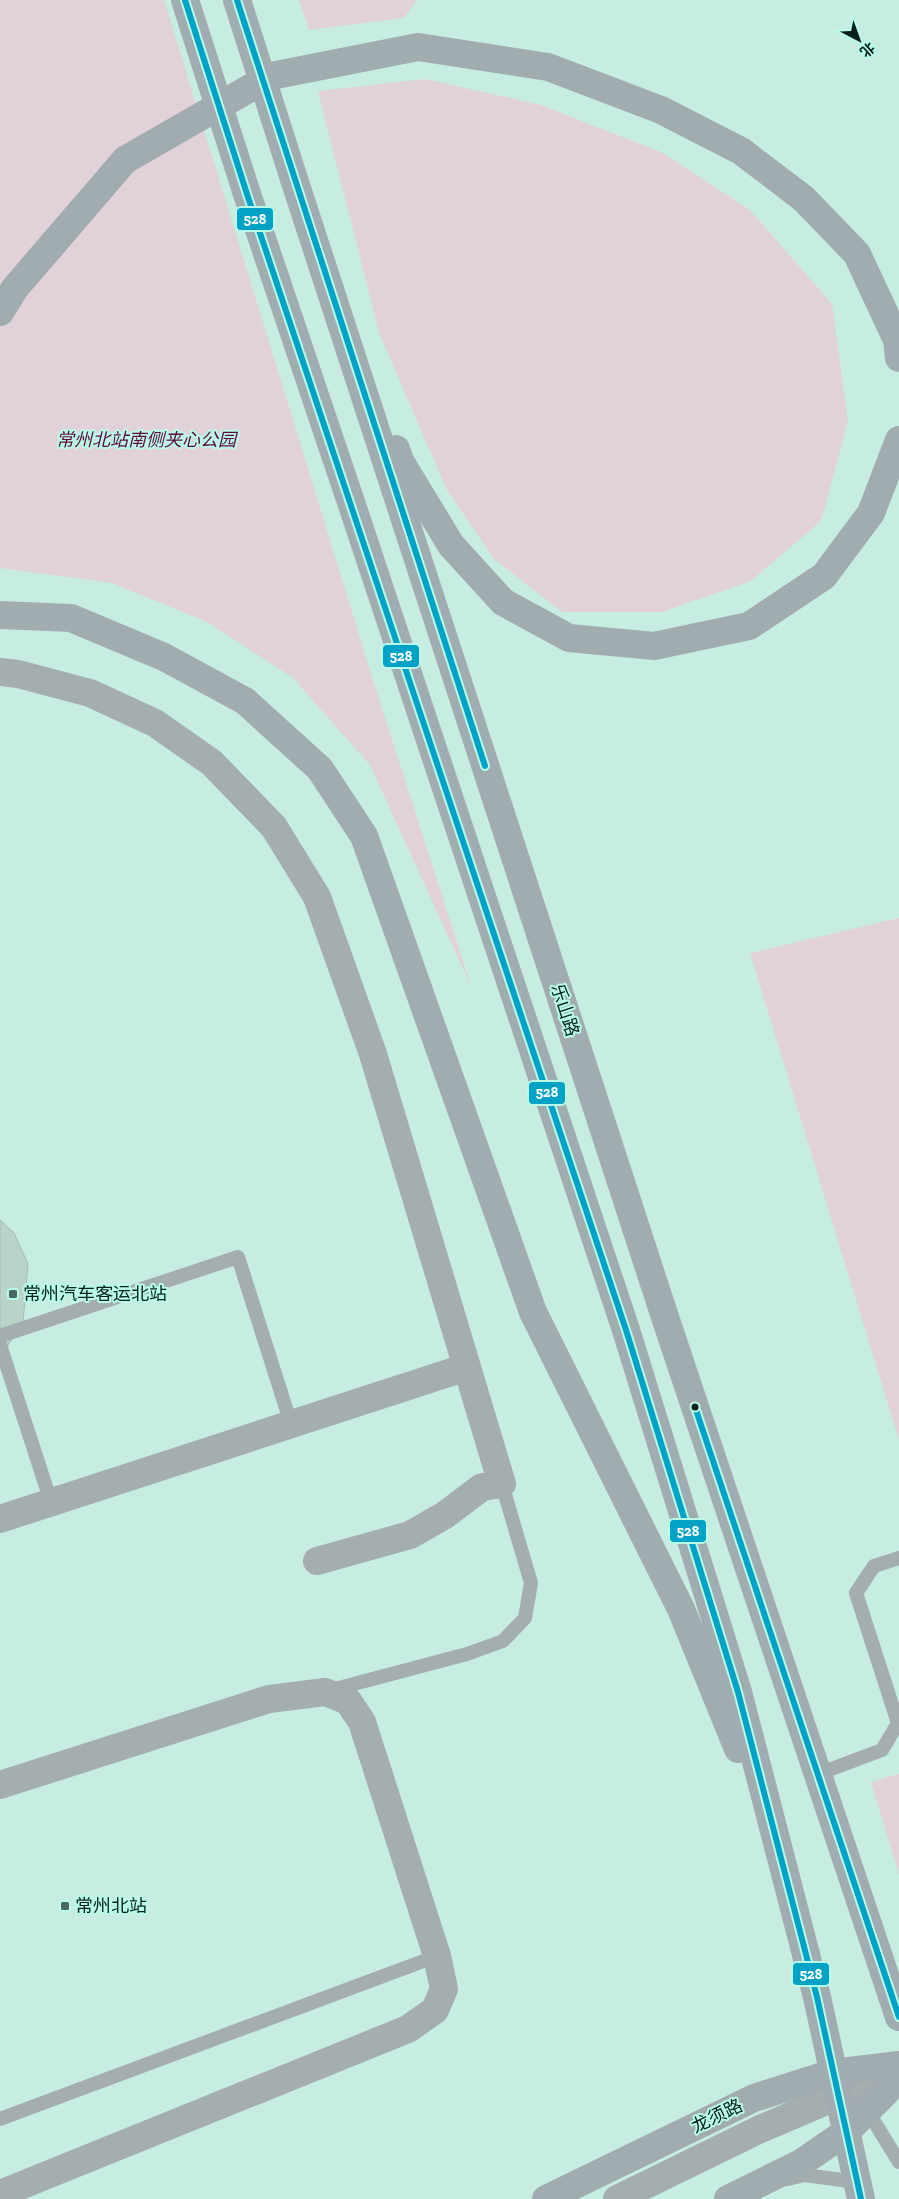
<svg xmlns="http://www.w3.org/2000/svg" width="899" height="2199" font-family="'Zilla Slab','Noto Sans SC',serif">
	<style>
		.green { fill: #e1d1d8 }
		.building { fill: #b9d3c8; stroke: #a4beb4 }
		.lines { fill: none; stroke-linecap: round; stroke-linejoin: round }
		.lane { stroke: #a4adb0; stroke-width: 14 }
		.street { stroke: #a4adb0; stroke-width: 28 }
		.secondary { stroke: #a0acaf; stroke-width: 28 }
		.secondary-bridge { stroke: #a0acaf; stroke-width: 28 }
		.bus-1-casing { stroke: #b8fbe8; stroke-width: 10 }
		.bus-1 { stroke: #00a2c5; stroke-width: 6 }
		.poi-dot { fill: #4a6861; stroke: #b8fbe8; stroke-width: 2 }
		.bus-dot { fill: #06211b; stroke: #b8fbe8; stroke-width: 2 }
		.labels { text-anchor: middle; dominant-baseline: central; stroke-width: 4; stroke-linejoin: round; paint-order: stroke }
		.park-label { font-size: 18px; font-style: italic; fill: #610738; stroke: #b8fbe8 }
		.street-label { font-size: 18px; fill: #06211b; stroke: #b8fbe8 }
		.poi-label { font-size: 18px; fill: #06211b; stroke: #b8fbe8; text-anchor: start }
		.line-badge { stroke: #b8fbe8; stroke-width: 2 }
		.badge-label { font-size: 14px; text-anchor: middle; font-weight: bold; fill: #fff }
	</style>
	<rect width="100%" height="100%" fill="#c7ece2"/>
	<path class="green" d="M0,0H164L373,680L471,986L370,765L292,677L207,622L112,583L0,568Z
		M299,0H417L404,18L309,30Z
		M425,79L541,105L663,153L750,210L832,304L848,421L821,521L751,581L662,612H562L494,559L447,490L379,333L318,91Z
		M899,918V1440L750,953Z
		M899,1774V1875L871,1782Z"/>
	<path class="building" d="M0,1220L14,1233L28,1264L23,1323L0,1357Z"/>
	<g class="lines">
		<path class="lane" d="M0,1336L238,1257L291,1424
			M0,1345L51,1502
			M331,1690L467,1654L503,1641L525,1618L531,1583L502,1484
			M818,1774L882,1750L898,1723L856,1593L874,1566L899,1558
			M860,2112L875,2123L899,2162
			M0,2119L437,1956
			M788,2179L804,2175L857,2182L859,2184"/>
		<path class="street" d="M0,672L18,674L90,693L155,723L212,763L274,827L317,897L373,1054L502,1484L482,1487L445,1515L410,1535L317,1561
			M0,1519L467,1367
			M0,1785L269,1699L325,1692L348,1701L362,1722L437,1956L444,1989L435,2010L408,2029L0,2194
			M617,2199L758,2130L899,2070"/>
		<path class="secondary" d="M294,179L664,1314L899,2017
			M247,194L353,508L626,1330L738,1692L817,1997L861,2199
			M0,312L15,288L125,160L271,76L418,47L548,67L661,110L741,151L804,199L857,254L897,340L899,358
			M396,449L400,461L451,545L503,602L569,638L654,646L749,626L824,576L871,513L899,440
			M0,615L71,618L164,657L245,701L320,769L364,836L533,1312L681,1609L738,1749
			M546,2199L754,2098L832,2073L899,2065
			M728,2199L801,2163L846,2132L899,2079"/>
		<path class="secondary-bridge" d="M185,0L247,194
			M237,0L294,179"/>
		<defs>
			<path id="bus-1" d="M185,0L247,194L626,1330L738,1692L817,1997L861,2199
				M237,0L485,766
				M695,1407L899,2017"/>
		</defs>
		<use href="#bus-1" class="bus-1-casing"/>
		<use href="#bus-1" class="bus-1"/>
	</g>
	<g class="poi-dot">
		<rect x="8" y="1289" width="10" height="10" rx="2.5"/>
		<rect x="60" y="1901" width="10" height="10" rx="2.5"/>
	</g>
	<circle class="bus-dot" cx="695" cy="1407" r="4.5"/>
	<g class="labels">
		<g class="park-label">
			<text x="146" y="440">常州北站南侧夹心公园</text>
		</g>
		<g class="street-label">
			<text transform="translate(565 1010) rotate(72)">乐山路</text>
			<text transform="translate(717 2116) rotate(-26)">龙须路</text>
		</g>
		<g class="poi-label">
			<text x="23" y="1294">常州汽车客运北站</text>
			<text x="75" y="1906">常州北站</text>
		</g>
	</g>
	<g class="line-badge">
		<rect x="236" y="207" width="38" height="24" rx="5" fill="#00a2c5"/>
		<rect x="382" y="644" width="38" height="24" rx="5" fill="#00a2c5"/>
		<rect x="528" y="1081" width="38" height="24" rx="5" fill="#00a2c5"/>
		<rect x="669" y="1519" width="38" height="24" rx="5" fill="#00a2c5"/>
		<rect x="792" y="1962" width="38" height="24" rx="5" fill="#00a2c5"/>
	</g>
	<g class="badge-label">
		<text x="255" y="224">528</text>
		<text x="401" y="661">528</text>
		<text x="547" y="1097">528</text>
		<text x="688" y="1536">528</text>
		<text x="811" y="1979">528</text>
	</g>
	<g transform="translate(859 40) rotate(139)" stroke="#b8fbe8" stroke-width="4" paint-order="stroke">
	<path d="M0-4L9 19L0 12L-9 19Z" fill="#06211b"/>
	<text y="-8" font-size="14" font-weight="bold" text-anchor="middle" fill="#06211b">北</text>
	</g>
</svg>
